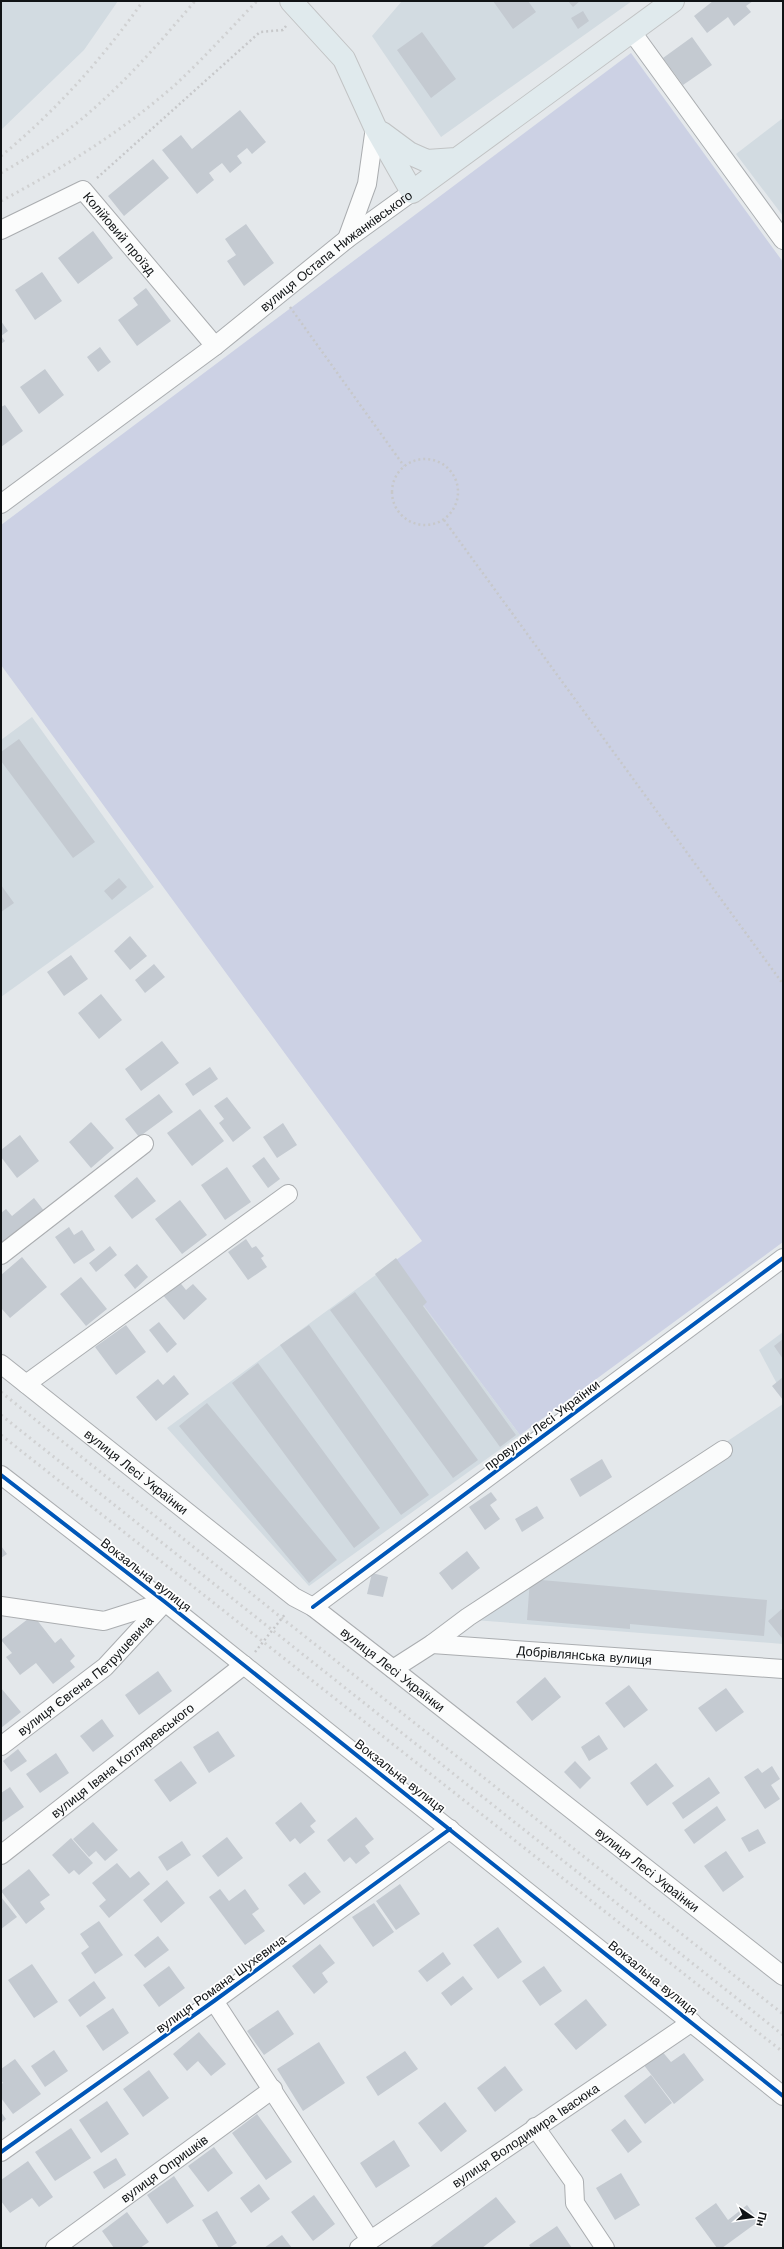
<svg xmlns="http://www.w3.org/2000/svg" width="784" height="2249" font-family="'Work Sans',sans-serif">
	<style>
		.built { fill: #d2dbe1 }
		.green { fill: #ccd1e4 }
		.building { fill: #c4cad1 }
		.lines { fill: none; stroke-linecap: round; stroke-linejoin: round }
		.minor-casing { stroke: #aaadb0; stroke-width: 20 }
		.major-casing { stroke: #c1c3c4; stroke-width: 24 }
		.path { stroke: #c7c8ca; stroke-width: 2.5; stroke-dasharray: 2 3; stroke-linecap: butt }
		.minor { stroke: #fbfcfc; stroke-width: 18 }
		.major { stroke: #e0eaed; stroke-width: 22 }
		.rail { stroke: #d0d1d2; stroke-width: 3; stroke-dasharray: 2 4; stroke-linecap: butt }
		.cycleway-casing { stroke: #fff; stroke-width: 6 }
		.cycleway { stroke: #0057b8; stroke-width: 4 }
		.labels { text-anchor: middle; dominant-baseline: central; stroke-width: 3.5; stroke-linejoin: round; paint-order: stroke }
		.street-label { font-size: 13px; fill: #101315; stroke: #fff }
	</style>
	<rect width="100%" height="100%" fill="#e4e8eb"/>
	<path class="built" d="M1,1H118L84,50L1,130Z
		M402,1H632L441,137L372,36Z
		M783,118V216L736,154Z
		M32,717L154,887L1,997V740Z
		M392,1263L520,1435L309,1586L167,1428Z
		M783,1332V1395L759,1350Z
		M783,1404V1644L461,1619Z"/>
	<path class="green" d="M631,53L783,262V1242L520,1435L392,1263L422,1241L1,665V525Z"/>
	<path class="building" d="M493,1H528L536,12L513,29Z
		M568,1H580L573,7Z
		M713,1H753L746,6L751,12L734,26L728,17L707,33L694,16Z
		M583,11L589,21L578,29L571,18Z
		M422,32L456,79L431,98L397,50Z
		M692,37L712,65L683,85L663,58Z
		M240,110L266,142L252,154L247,148L237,156L242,163L230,173L222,163L209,173L214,180L197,194L162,150L181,135L192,149Z
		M153,159L169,178L124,216L108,196Z
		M246,224L274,263L244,286L227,261L236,255L225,239Z
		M93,231L113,258L78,284L58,258Z
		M42,272L62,301L35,320L15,290Z
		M146,288L171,321L137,346L118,320L138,305L133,298Z
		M1,321L8,331L1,336L5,341L1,344Z
		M100,347L111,362L98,372L87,357Z
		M45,369L64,395L39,414L20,387Z
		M5,405L23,431L1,447V407Z
		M19,739L95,842L73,858L1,761V752Z
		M119,878L127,887L112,900L104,891Z
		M1,885L14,903L1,912Z
		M130,936L147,956L130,970L114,951Z
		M71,955L88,979L64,996L47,972Z
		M154,964L165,977L145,993L135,980Z
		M101,994L122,1020L99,1039L78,1013Z
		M162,1041L179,1063L141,1091L125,1069Z
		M210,1067L218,1079L193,1096L185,1084Z
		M159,1094L173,1112L139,1137L125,1119Z
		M227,1097L251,1128L233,1142L219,1123L224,1119L214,1106Z
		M200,1109L224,1141L192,1166L167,1133Z
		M91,1122L114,1148L91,1168L69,1142Z
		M283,1123L297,1145L277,1158L263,1137Z
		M20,1135L39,1161L17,1178L1,1157V1150Z
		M264,1157L280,1179L268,1188L252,1166Z
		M227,1167L251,1202L225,1220L201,1185Z
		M137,1177L156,1201L132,1219L114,1196Z
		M34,1198L45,1212L1,1246V1213L6,1209L12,1216Z
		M180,1200L207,1235L182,1254L155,1219Z
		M69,1227L74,1235L82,1230L95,1250L74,1264L55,1237Z
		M246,1239L252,1248L256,1246L264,1256L261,1258L267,1267L248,1280L228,1252Z
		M110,1246L117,1255L96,1272L89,1263Z
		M22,1257L47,1287L10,1318L1,1308V1275Z
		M396,1258L427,1302L423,1306L516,1435L500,1447L375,1274Z
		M137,1264L148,1277L135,1289L124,1275Z
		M81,1277L107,1309L86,1326L60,1294Z
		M178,1280L186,1290L193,1284L207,1299L184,1320L162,1294Z
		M355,1292L478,1460L453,1478L330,1310Z
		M159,1322L177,1344L167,1353L149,1330Z
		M126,1325L146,1352L116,1375L95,1347Z
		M309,1325L429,1495L401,1515L280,1345Z
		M783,1339V1359L774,1346Z
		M258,1363L380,1528L354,1548L232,1383Z
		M174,1375L189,1394L156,1421L136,1397L158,1379L163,1385Z
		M783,1377V1400L772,1386Z
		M207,1403L337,1560L309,1583L179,1426Z
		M602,1459L612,1477L580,1497L570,1479Z
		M491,1492L497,1500L490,1505L500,1519L485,1530L469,1507Z
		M537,1506L544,1518L522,1532L515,1519Z
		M1,1546L7,1554L1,1558Z
		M467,1551L480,1568L452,1590L439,1573Z
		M372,1573L388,1577L383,1597L367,1594Z
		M530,1579L767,1600L764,1636L630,1624V1629L527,1620Z
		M783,1608V1638H782L768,1621Z
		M33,1615L55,1643L61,1638L75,1656L70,1661L75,1667L53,1684L36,1663L20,1675L6,1657L12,1653L1,1640Z
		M158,1671L172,1691L139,1715L125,1695Z
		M545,1677L561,1697L532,1721L516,1702Z
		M629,1685L648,1710L624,1728L605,1703Z
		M1,1688L21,1712L1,1728Z
		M726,1688L744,1712L716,1732L698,1708Z
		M102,1719L114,1736L93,1752L80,1736Z
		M218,1731L235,1756L209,1773L193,1747Z
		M599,1735L608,1749L589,1761L581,1747Z
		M18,1749L27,1761L11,1772L3,1761Z
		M56,1753L69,1773L40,1793L26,1774Z
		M181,1761L197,1783L170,1802L154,1780Z
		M575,1761L591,1778L580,1789L564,1772Z
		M656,1763L674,1786L647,1806L630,1783Z
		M772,1766L780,1779L771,1785L780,1799L765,1809L744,1777L758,1768L762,1773Z
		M709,1777L720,1793L683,1819L672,1803Z
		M10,1787L24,1807L1,1823V1793Z
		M301,1802L316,1821L310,1826L315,1832L300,1844L295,1838L290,1842L275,1823Z
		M717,1806L726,1820L694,1844L684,1830Z
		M356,1817L374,1839L365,1846L370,1853L356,1864L350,1857L344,1862L327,1840Z
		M93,1822L118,1850L105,1861L96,1851L89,1857L73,1839Z
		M758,1829L766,1843L749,1852L741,1838Z
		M227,1837L243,1858L218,1877L202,1856Z
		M71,1838L93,1863L79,1875L74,1870L69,1874L52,1855Z
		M182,1841L191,1855L167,1871L158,1857Z
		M726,1851L744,1877L723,1892L704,1866Z
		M117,1863L130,1878L139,1871L150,1884L109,1918L99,1906L106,1900L92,1883Z
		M29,1869L50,1895L40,1902L45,1909L26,1924L1,1891Z
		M305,1872L321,1892L304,1905L288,1885Z
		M167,1880L185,1903L161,1923L143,1900Z
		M400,1884L420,1914L396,1930L376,1901Z
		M220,1889L229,1901L245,1889L259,1909L252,1914L265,1931L245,1945L209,1897Z
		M1,1897L17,1917L1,1929Z
		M374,1903L394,1932L373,1947L352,1917Z
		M99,1921L123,1955L95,1974L81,1953L89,1947L80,1934Z
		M498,1927L522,1962L498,1979L473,1945Z
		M158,1936L169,1950L145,1968L134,1955Z
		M320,1944L335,1963L322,1973L328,1982L314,1994L292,1966Z
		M443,1952L451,1964L427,1982L418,1971Z
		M32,1964L58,2002L34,2018L8,1980Z
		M169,1966L185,1988L159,2007L143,1985Z
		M544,1966L562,1991L540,2006L522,1981Z
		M463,1976L473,1989L451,2006L441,1993Z
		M94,1981L106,1998L80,2017L68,2000Z
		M586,1999L607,2025L576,2050L554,2024Z
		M113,2008L129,2033L103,2051L86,2026Z
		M278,2010L294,2034L264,2055L247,2031Z
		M199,2032L226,2064L211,2076L198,2061L187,2071L173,2054Z
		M319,2042L345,2083L303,2111L277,2069Z
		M54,2050L68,2071L45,2087L31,2066Z
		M661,2050L671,2062L684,2053L704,2080L674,2104L643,2064Z
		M405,2051L418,2069L378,2096L366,2077Z
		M15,2059L41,2094L13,2114L1,2098V2084L3,2083L1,2080V2069Z
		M505,2066L523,2090L495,2112L477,2088Z
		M149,2070L169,2098L143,2117L123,2089Z
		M651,2075L672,2103L645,2124L624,2096Z
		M107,2101L129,2134L101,2153L79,2120Z
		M445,2102L467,2131L441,2152L418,2123Z
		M1,2112L6,2119L1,2123Z
		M257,2114L292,2162L266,2180L232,2133Z
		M625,2119L642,2142L628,2153L611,2130Z
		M71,2128L91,2158L55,2181L35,2152Z
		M394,2140L410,2166L376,2188L360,2163Z
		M214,2147L233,2173L208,2192L188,2166Z
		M116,2158L126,2175L104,2189L93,2172Z
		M28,2161L53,2197L39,2207L32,2198L10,2213L1,2201V2180Z
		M621,2173L640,2205L615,2220L596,2188Z
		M174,2176L194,2206L167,2224L147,2195Z
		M259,2184L270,2199L251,2213L240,2198Z
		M314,2195L335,2224L313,2241L291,2212Z
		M496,2197L516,2222L482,2248H429Z
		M716,2203L728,2220L747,2205L759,2221L722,2248H717L695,2218Z
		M217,2211L237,2243L229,2248H219L202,2220Z
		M127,2212L149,2242L140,2248H114L102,2231Z
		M557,2226L572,2248H531L529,2245Z
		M282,2235L292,2248H264Z"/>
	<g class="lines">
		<defs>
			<g id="minor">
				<path d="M632,32L783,240"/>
				<path id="s1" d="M1,230L83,190L215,346"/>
				<path d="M347,239L367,184L375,127"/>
				<path id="s2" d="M1,504L215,346L347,239L412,192"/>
				<path d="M1,1255L144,1144"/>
				<path id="s3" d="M1,1364L294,1597L313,1607L393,1669L783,1976"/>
				<path d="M26,1384L288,1194"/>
				<path d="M1,1475L165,1602L783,2096"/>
				<path d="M1,1606L104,1621L164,1602"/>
				<path d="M313,1607L783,1258"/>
				<path d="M432,1644L468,1617L723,1450"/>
				<path id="s4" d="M393,1669L432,1644L783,1669"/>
				<path id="s5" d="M1,1746L105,1667L165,1602"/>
				<path id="s6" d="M1,1855L244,1665"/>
				<path d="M214,2001L370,2240"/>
				<path d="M535,2127L574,2182L575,2203L605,2248"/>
				<path d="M1,2152L214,2001L450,1829"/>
				<path id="s7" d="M55,2248L273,2089"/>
				<path id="s8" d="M359,2248L692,2022"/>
			</g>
			<path id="major" d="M291,1L344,59L375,127L412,192L673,1
				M382,133L409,153L427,161L456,159"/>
		</defs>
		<use href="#minor" class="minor-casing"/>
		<use href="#major" class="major-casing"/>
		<path class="path" d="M97,178L260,32L283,30L286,26
			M290,307L404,466
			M392 492a33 33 0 1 1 66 0a33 33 0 1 1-66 0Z
			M444,520L783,984
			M255,1652L286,1613"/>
		<use href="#minor" class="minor"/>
		<use href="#major" class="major"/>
		<path class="rail" d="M1,156C55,112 103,58 143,1
			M1,173C32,155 64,135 91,111C129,78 162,40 195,1
			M1,201C63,168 123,131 176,84C204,58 230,29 257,1
			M1,1392L283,1619L783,2014
			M1,1415L783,2035
			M1,1435L783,2052"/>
		<defs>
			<path id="cycleway" d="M1,1475L165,1602L783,2096
				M313,1607L783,1258
				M1,2152L214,2001L450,1829"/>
		</defs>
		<use href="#cycleway" class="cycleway-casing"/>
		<use href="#cycleway" class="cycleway"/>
	</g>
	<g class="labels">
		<g class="street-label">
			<text stroke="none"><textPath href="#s1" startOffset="148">Колійовий проїзд</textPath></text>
			<text stroke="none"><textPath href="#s2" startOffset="420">вулиця Остапа Нижанківського</textPath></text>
			<text transform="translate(542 1425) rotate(-37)">провулок Лесі Українки</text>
			<text stroke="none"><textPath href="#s3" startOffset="173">вулиця Лесі Українки</textPath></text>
			<text transform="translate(146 1575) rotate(38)">Вокзальна вулиця</text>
			<text stroke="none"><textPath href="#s4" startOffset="199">Добрівлянська вулиця</textPath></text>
			<text stroke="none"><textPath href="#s3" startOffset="497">вулиця Лесі Українки</textPath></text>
			<text stroke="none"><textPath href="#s5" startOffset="110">вулиця Євгена Петрушевича</textPath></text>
			<text stroke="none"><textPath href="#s6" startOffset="154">вулиця Івана Котляревського</textPath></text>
			<text transform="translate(400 1776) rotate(38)">Вокзальна вулиця</text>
			<text stroke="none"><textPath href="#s3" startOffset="821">вулиця Лесі Українки</textPath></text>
			<text transform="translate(653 1978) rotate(39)">Вокзальна вулиця</text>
			<text transform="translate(221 1984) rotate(-36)">вулиця Романа Шухевича</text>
			<text stroke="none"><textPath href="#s8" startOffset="201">вулиця Володимира Івасюка</textPath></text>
			<text stroke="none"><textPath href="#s7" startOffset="135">вулиця Опришків</textPath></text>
		</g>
	</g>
	<rect width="784" height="2249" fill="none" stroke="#101315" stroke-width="4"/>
	<g transform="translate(752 2217) rotate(103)" stroke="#ffffff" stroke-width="3" paint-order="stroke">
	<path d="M0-3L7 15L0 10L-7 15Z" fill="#101315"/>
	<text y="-6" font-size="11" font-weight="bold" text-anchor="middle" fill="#101315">Пн</text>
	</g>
</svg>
